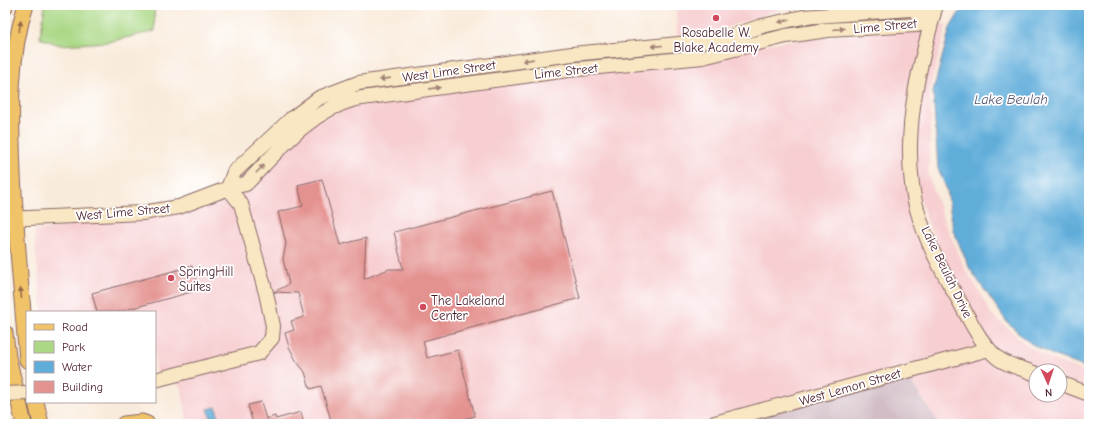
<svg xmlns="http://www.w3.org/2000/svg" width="1094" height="429" font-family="'Comic Neue',sans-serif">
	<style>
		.built { fill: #f7cfd1 }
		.industrial { fill: #d2bdc6 }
		.green { fill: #aad885; stroke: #7a7c58 }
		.water { fill: #61adda; stroke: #566682 }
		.building { fill: #e4928f }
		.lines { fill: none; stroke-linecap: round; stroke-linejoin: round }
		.secondary-casing { stroke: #876669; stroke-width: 16 }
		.primary-casing { stroke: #876669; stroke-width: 17 }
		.secondary { stroke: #f9e7c3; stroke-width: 14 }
		.primary { stroke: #f1c369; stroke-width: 15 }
		.secondary-bridge-casing { stroke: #876669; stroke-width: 16; stroke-linecap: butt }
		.secondary-bridge { stroke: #f9e7c3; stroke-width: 14 }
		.oneway { fill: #a28377 }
		.oneway2 { fill: #956947 }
		.poi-dot { fill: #d1495b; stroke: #fff; stroke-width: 1.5 }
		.labels { text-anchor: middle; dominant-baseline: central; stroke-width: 3.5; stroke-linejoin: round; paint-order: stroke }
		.street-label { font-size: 13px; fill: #4a1f2b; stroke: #fff }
		.poi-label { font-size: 13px; fill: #4a1f2b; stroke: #fff; text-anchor: start }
		.water-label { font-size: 14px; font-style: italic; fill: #535871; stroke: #fff }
	</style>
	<rect width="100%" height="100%" fill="#fff"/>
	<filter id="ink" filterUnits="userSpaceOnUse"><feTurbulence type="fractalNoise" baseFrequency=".025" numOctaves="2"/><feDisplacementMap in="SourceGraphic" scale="8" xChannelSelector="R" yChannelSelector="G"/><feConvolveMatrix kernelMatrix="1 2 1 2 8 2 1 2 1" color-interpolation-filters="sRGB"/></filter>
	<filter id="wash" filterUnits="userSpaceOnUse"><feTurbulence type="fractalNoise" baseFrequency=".012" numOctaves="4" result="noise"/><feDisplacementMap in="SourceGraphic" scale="16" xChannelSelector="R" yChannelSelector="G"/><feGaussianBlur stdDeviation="0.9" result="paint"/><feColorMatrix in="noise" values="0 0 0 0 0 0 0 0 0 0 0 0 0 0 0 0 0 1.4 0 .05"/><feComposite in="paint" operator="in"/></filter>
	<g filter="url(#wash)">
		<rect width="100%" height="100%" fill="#f9ebdb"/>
		<path class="built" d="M676,5H825L781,9L728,27L703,32L677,35Z
			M936,24H947L930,89L931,123L928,174L945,223L966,271L976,285L990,313L1028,346L1051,359L1089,373V389L1060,378V371H1043L1003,355L993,346L977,322L938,248L926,218L916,184L915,116Z
			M926,27L907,185L981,346L692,424H188L181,388L175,381L275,341L237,191L313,125L347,107L787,41Z
			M796,29L702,52L354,94L244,179L237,180L238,175L294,123L317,106L358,89L753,35L775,30Z
			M227,194L234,202L262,295L267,335L257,348L161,373L155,371V312H42L34,231L79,224V221Z
			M987,355L1036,379V395H1060V389L1089,400V424H939L907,376Z"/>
		<path class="industrial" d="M907,376L939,424H737Z"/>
		<path class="green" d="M45,5H154L155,31L108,42L60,45L40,38Z"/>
		<path class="water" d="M964,5H1089V369L1053,355L1030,343L1007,322L970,269L953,230L947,190L938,168L933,91L950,28Z
			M216,407L220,423L213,424L208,409Z"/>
		<g id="blocks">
			<path class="building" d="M322,179L340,245L366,238L364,279L389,269H403L394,232L552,191L580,298L423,341L427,358L458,350L475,416L445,424H332L321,386L310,389L305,372L297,362L289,347L285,333L294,330L291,321L304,317L298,293L274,292L289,284L283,259L286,243L278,212L303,206L298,185Z
				M192,266L199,290L118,312H97L92,293Z
				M261,402L266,419L275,416L276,419L301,412L304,424H253L248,405Z"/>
		</g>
	</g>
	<g filter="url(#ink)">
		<use href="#blocks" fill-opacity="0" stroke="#876669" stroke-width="1"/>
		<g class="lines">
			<defs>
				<path id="secondary" d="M936,5C920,63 904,123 912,184C916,221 938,265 957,297C969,318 980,344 999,359C1009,366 1025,369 1036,374
					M228,188L234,172L291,119L319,98L358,83L572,54L700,42L729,37L762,26L803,17L911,9L932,19
					M5,219L142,213L179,207L234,186L246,184C278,151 308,112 355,99L568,70L703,57L786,36L828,30L917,25L932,19
					M155,380L259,353L272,338L273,326L266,293L241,204L228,188
					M1060,383L1089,394
					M711,424L989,349"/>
				<path id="primary" d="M26,5C8,59 11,118 13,174C16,236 22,298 27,360
					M5,7V5
					M5,333L8,357L24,424
					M36,402L41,424
					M124,424L142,422L147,424"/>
			</defs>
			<use href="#secondary" class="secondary-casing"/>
			<use href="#primary" class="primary-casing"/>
			<use href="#secondary" class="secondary"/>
			<use href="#primary" class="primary"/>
			<defs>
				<path id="secondary-bridge" d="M5,394L27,393"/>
			</defs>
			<use href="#secondary-bridge" class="secondary-bridge-casing"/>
			<use href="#secondary-bridge" class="secondary-bridge"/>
		</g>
		<defs><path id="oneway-solid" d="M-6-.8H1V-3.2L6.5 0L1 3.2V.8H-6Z"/></defs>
		<g class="oneway">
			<use href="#oneway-solid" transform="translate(784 21) rotate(166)"/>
			<use href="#oneway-solid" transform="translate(839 29) rotate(-4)"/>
			<use href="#oneway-solid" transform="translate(657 46) rotate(175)"/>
			<use href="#oneway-solid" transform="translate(528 60) rotate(172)"/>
			<use href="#oneway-solid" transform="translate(385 79) rotate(172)"/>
			<use href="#oneway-solid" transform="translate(435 88) rotate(-8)"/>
			<use href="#oneway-solid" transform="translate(260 169) rotate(-46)"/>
		</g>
		<g class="oneway2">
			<use href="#oneway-solid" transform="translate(20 26) rotate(-80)"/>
			<use href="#oneway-solid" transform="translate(21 293) rotate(-95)"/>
		</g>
	</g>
	<g class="poi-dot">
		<circle cx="716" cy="18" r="4"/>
		<circle cx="171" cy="278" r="4"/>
		<circle cx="423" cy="307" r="4"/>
	</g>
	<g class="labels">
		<g class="street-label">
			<text transform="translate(885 26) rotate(-5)">Lime Street</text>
			<text transform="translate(449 71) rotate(-8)">West Lime Street</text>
			<text transform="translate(566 71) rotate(-6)">Lime Street</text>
			<text transform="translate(123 212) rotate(-5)">West Lime Street</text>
			<text transform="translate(947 272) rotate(64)">Lake Beulah Drive</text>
			<text transform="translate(850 387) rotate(-16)">West Lemon Street</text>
		</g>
		<g class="poi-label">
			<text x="716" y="32" text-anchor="middle">Rosabelle W.<tspan x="716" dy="15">Blake Academy</tspan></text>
			<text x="179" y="271">SpringHill<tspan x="179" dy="15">Suites</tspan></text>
			<text x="431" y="300">The Lakeland<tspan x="431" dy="15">Center</tspan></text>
		</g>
		<g class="water-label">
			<text x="1011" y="99">Lake Beulah</text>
		</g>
	</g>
	<rect width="1094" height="429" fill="none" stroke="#fff" stroke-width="20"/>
	<rect x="26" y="311" width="130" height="92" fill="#ffffff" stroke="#b7a5aa"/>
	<rect x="34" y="324" width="20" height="6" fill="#f1c369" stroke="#b7a5aa"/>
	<text x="62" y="331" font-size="12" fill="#4a1f2b">Road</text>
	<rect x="34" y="341" width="20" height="12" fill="#aad885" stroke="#b7a5aa"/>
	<text x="62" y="351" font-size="12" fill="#4a1f2b">Park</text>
	<rect x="34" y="361" width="20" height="12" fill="#61adda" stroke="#b7a5aa"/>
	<text x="62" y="371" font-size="12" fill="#4a1f2b">Water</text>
	<rect x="34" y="381" width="20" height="12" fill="#e4928f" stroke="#b7a5aa"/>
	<text x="62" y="391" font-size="12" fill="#4a1f2b">Building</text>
	<g transform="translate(1048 383) rotate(177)"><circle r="19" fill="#ffffff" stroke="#b7a5aa"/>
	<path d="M0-3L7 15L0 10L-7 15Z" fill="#d1495b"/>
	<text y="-6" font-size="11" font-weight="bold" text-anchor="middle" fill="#4a1f2b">N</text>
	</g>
</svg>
